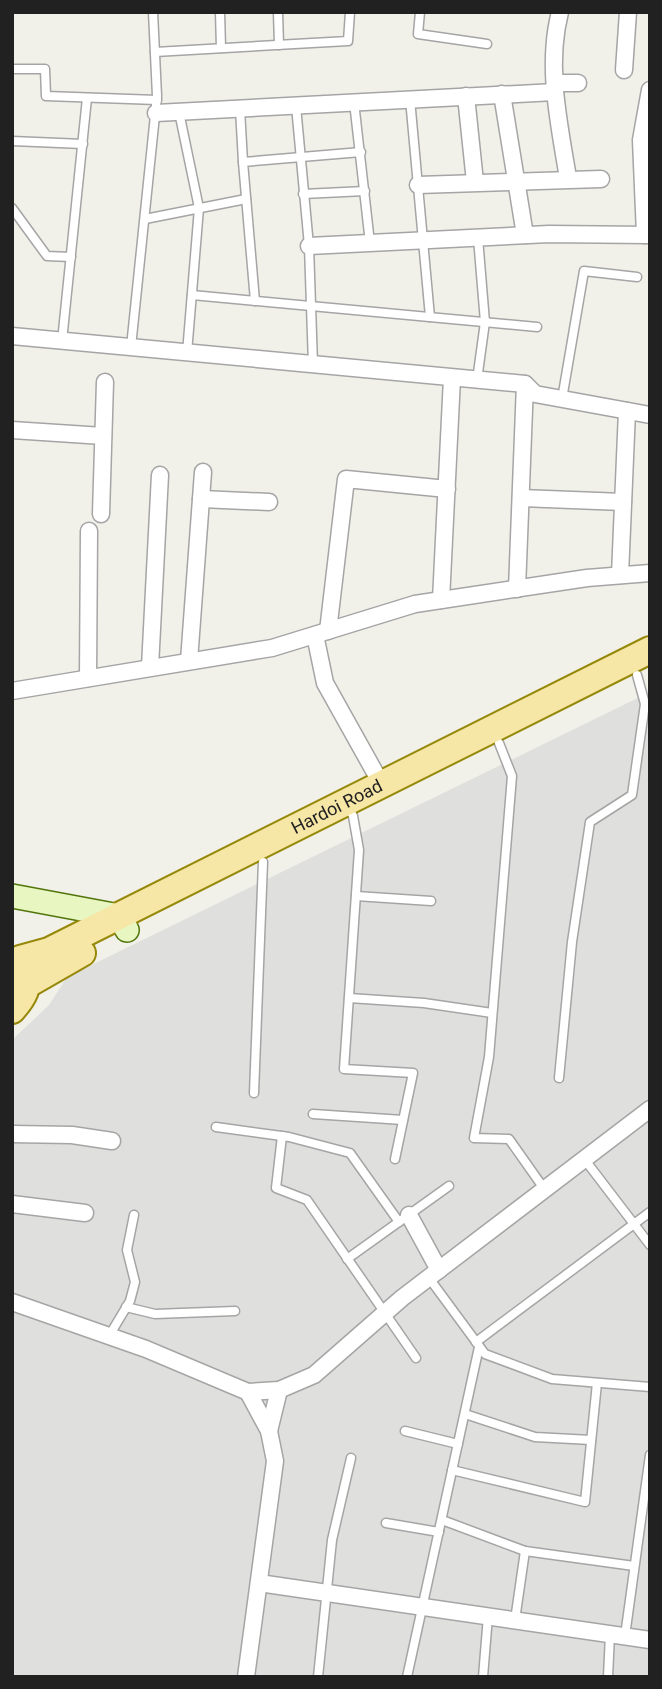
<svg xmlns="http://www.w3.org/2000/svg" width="662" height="1689" viewBox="0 0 662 1689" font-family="Roboto,sans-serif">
  <rect width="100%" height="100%" fill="#f1f0e9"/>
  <path fill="#dfdfde" d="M650,692V1677H12V1040L49,1005L67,977Z"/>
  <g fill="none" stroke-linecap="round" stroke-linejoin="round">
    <g stroke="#a5a5a5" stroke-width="11">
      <g id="lane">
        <path d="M220,12L221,48"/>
        <path d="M278,12L279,45"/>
        <path d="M420,12L418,34L487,44"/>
        <path d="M155,52L348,41L350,12"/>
        <path d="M12,69H45L46,96L157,100"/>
        <path d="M410,99L430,317"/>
        <path d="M354,102L370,243"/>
        <path d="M296,106L309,246L313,365"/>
        <path d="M240,109L243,162"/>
        <path d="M179,112L199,208L187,353"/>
        <path d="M12,141L83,144"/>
        <path d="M303,194L365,191"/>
        <path d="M12,208L47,256L71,257"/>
        <path d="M145,219L246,199"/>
        <path d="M192,295L537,327"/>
        <path d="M255,301L243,162L361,152"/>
        <path d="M62,341L87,98"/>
        <path d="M131,347L157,96L153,12"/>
        <path d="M477,380L485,322L478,238"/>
        <path d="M562,399L584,271L637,277"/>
        <path d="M499,743L512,776L489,1057L474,1138L509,1139L545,1190"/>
        <path d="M347,804L353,816L359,850L344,1069L413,1073L395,1159"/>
        <path d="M356,896L431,901"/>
        <path d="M349,998L424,1003L492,1013"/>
        <path d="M559,1078L572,942L590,822L632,795L645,704L637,675"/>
        <path d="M254,1093L263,862"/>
        <path d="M313,1114L403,1120"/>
        <path d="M216,1127L289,1137L350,1153L399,1222"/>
        <path d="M282,1136L276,1188L307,1200L416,1358"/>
        <path d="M585,1160L650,1245"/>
        <path d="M347,1259L449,1186"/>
        <path d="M429,1278L485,1354L552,1379L650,1387"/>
        <path d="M126,1307L155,1314L235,1311"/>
        <path d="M109,1336L130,1301L135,1282L127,1250L134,1215"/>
        <path d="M476,1342L650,1212"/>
        <path d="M465,1414L535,1437L591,1440"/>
        <path d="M405,1431L458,1444"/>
        <path d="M452,1470L585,1502L597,1383"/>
        <path d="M442,1520L525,1551L634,1566"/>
        <path d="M386,1523L439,1532"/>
        <path d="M515,1620L525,1551"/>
        <path d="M625,1636L650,1455"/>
        <path d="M318,1677L332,1540L351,1458"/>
        <path d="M407,1677L479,1347"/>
        <path d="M483,1677L488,1616"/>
        <path d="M608,1677L610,1634"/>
      </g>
    </g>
    <g stroke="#a5a5a5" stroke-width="19">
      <g id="street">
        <path d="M560,12C546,66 559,123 568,178"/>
        <path d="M624,70L628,12"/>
        <path d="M555,83H578"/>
        <path d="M502,94L525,235"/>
        <path d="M466,96L475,182"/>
        <path d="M156,113L555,92"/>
        <path d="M418,185L601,179"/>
        <path d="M645,235L641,140L650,90"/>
        <path d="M309,246L549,234L650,235"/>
        <path d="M12,336L525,384L535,394L650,415"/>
        <path d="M12,430L103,436"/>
        <path d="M521,498L623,502"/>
        <path d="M201,499L269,502"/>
        <path d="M101,514L105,382"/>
        <path d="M620,575L627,411"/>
        <path d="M517,589L525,384"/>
        <path d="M441,600L452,378"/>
        <path d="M328,631L346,479L447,489"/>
        <path d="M315,635L325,683L382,785"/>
        <path d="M189,661L203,472"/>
        <path d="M150,667L160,475"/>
        <path d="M88,678L89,531"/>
        <path d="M12,691L272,648L415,604L587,578L650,573"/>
        <path d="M12,1134L72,1135L112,1141"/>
        <path d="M12,1204L85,1213"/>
        <path d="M409,1215L439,1270"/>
        <path d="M12,1302L146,1349L248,1392L279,1390L314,1375L402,1298L650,1109"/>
        <path d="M269,1431L279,1390"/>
        <path d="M259,1583L650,1640"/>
        <path d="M246,1677L275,1461L269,1431L248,1392"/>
      </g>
    </g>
    <g stroke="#52750b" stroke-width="26">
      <path id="secondary" d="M12,896L119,916L127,930"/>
    </g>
    <g stroke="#968808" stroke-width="30">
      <g id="primary">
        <path id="s1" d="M20,959L49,951L650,650"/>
        <path d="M28,984L82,953"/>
        <path d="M12,1010C24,997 29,987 26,970"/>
      </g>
    </g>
    <use href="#lane" stroke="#fff" stroke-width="8"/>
    <use href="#street" stroke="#fff" stroke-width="16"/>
    <use href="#secondary" stroke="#e8f7c1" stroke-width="23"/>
    <use href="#primary" stroke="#f7e7a7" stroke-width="26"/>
  </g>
  <g text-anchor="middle" stroke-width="7" stroke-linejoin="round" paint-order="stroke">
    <g font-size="18" fill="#212121" stroke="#fff">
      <text dy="6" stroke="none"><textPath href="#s1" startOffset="352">Hardoi Road</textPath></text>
    </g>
  </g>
  <rect width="662" height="1689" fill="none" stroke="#212121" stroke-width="28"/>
</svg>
